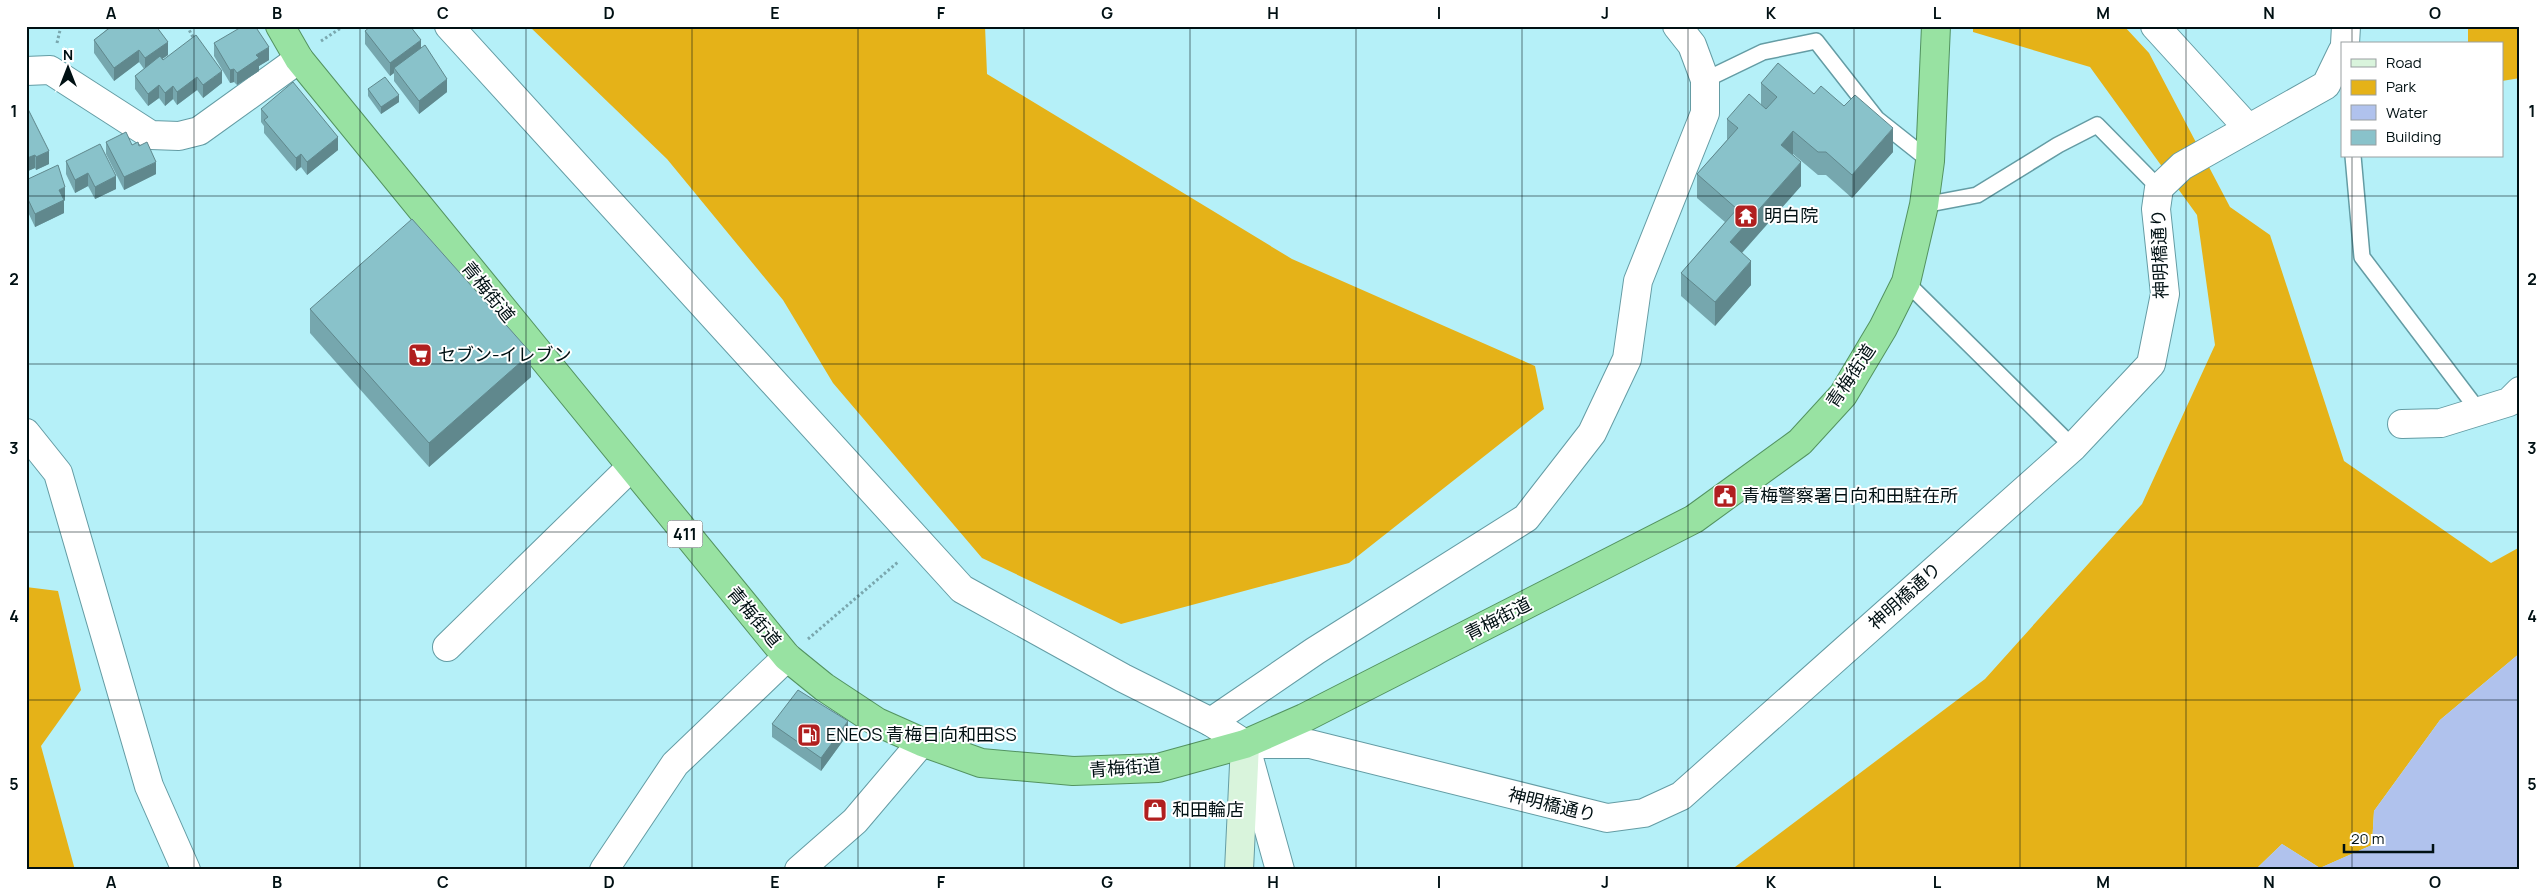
<svg xmlns="http://www.w3.org/2000/svg" width="2546" height="896" viewBox="0 0 2546 896" font-family="Manrope,'Noto Sans JP',sans-serif">
  <rect width="100%" height="100%" fill="#b5f0f8"/>
  <g fill="#e5b218">
    <path d="M529,26H985L987,74L1292,259L1535,366L1544,409L1349,563L1121,624L982,558L833,383L783,300L667,159Z"/>
    <path d="M1973,26H2124L2149,53L2230,207L2270,235L2344,461L2491,563L2520,547V653L2440,720L2374,811L2372,845L2320,868L2282,844L2255,870H1731L1985,679L2142,504L2215,345L2197,215L2090,67L1973,32Z"/>
    <path d="M2468,26H2520V78L2502,81V44H2468Z"/>
    <path d="M26,587L58,591L81,690L41,746L75,870H26Z"/>
  </g>
  <path fill="#b0c2ed" d="M2520,653V870H2255L2282,844L2320,868L2372,845L2374,811L2440,720Z"/>
  <g fill="none" stroke-linecap="round" stroke-linejoin="round">
    <g stroke="#649ca4" stroke-width="18">
      <g id="service">
        <path d="M1705,80L1763,52L1816,41L1877,119L1930,161"/>
        <path d="M2353,156L2362,257L2478,410"/>
        <path d="M1924,205L1977,195L2058,145L2097,125L2159,188"/>
        <path d="M1906,282L2073,447"/>
      </g>
    </g>
    <g stroke="#649ca4" stroke-width="30">
      <g id="minor">
        <path d="M449,26L962,589L1123,678L1211,722L1245,744L1280,870"/>
        <path d="M2155,26L2248,128"/>
        <path d="M2345,44L2346,26"/>
        <path d="M26,71L50,70L151,135L179,136L199,131L299,59"/>
        <path d="M2402,424L2441,423L2509,402L2520,391"/>
        <path d="M26,433L58,473L149,786L186,870"/>
        <path d="M447,647L630,468"/>
        <path d="M1211,722L1315,651L1526,518L1592,433L1627,359L1638,281L1705,113V80L1692,45L1677,26"/>
        <path d="M1245,744H1310L1607,818L1644,813L1681,796L2073,447L2151,364L2165,294L2156,209L2159,188L2182,166L2326,85L2342,52"/>
        <path d="M604,870L675,764L787,657"/>
        <path d="M799,870L855,821L922,742"/>
      </g>
    </g>
    <g stroke="#649ca4" stroke-width="30">
      <path id="secondary" d="M1239,870L1245,744"/>
    </g>
    <g stroke="#539360" stroke-width="30">
      <path id="trunk" d="M280,26L299,59L787,657L824,687L877,722L922,742L981,763L1073,771L1158,768L1245,744L1304,718L1694,519L1800,442L1843,395L1883,328L1906,282L1924,205L1930,161L1936,26"/>
    </g>
    <g stroke="#7aa7ae" stroke-width="3" stroke-dasharray="2.5 2.5" stroke-linecap="butt">
      <path d="M187,26L195,41"/>
      <path d="M321,41L344,26"/>
      <path d="M57,43L61,26"/>
      <path d="M808,639L898,562"/>
    </g>
    <use href="#service" stroke="#fff" stroke-width="15"/>
    <use href="#minor" stroke="#fff" stroke-width="28"/>
    <use href="#secondary" stroke="#d9f4dc" stroke-width="28"/>
    <use href="#trunk" stroke="#98e2a2" stroke-width="28"/>
  </g>
  <g fill="#76a7ae">
    <path d="M111,26H156L168,55L162,59L222,83L203,98L197,90L177,105L173,99L165,106L159,98L148,106L135,89V76L144,69L139,62L114,81L94,53V40Z"/>
    <path d="M365,31L421,48L447,92L419,114L394,81V73L390,76L365,44Z"/>
    <path d="M214,43L269,60L259,66V71L237,85L234,82L230,83L214,56Z"/>
    <path d="M1761,83L1814,94L1893,152L1852,198L1826,175H1818L1793,154V155L1801,186L1742,253L1751,285L1715,326L1681,296V273L1725,222L1697,198V174L1727,140V119L1761,105Z"/>
    <path d="M368,89L399,102L381,114L368,96Z"/>
    <path d="M26,105L49,164L36,170L35,168L28,171V173L26,174Z"/>
    <path d="M261,109L338,150L307,175L301,167L296,171L264,133V126L261,122Z"/>
    <path d="M106,142L132,145L156,174L124,190L106,154Z"/>
    <path d="M66,161L116,189L95,199L88,186L75,193L66,174Z"/>
    <path d="M26,180L65,200L64,201V213L35,227L26,208Z"/>
    <path d="M310,309L531,377L429,467L310,333Z"/>
    <path d="M772,724L848,734L821,771L772,737Z"/>
  </g>
  <g fill="#60888d">
    <path d="M421,40V53L394,68V73L390,76V63Z"/>
    <path d="M168,42V55L145,71V58Z"/>
    <path d="M269,47V60L259,66V71L237,85V73L256,55Z"/>
    <path d="M139,50V62L114,81V68Z"/>
    <path d="M234,69V82L230,83V70Z"/>
    <path d="M222,71V83L203,98V85Z"/>
    <path d="M197,77V90L177,105V92Z"/>
    <path d="M447,79V92L419,114V101Z"/>
    <path d="M159,85V98L148,106V94Z"/>
    <path d="M173,86V99L165,106V93Z"/>
    <path d="M399,95V102L381,114V107Z"/>
    <path d="M1893,128V152L1852,198V175Z"/>
    <path d="M1793,131V154L1781,169V145Z"/>
    <path d="M338,137V150L307,175V162Z"/>
    <path d="M49,151V164L36,170V157Z"/>
    <path d="M301,154V167L296,171V158Z"/>
    <path d="M35,155V168L28,171V173L26,174V161L27,158Z"/>
    <path d="M156,162V174L124,190V177Z"/>
    <path d="M1801,162V186L1730,266V242Z"/>
    <path d="M88,173V186L75,193V180Z"/>
    <path d="M116,176V189L95,199V187Z"/>
    <path d="M65,187V200L64,201V213L35,227V214L59,190Z"/>
    <path d="M1751,261V285L1715,326V302Z"/>
    <path d="M531,353V377L429,467V443Z"/>
    <path d="M848,721V734L821,771V758Z"/>
  </g>
  <g fill="#89c2ca" stroke="#60888d">
    <path d="M112,26H156L168,42L145,58L139,50L114,68L94,40Z"/>
    <path d="M243,26H255L269,47L256,55L259,58L237,73L234,69L230,70L214,43Z"/>
    <path d="M371,26H410L421,40L390,63L365,31Z"/>
    <path d="M196,35L222,71L203,85L197,77L177,92L173,86L165,93L159,85L148,94L135,76L160,56L163,60Z"/>
    <path d="M425,45L447,79L419,101L394,68Z"/>
    <path d="M1778,63L1814,94L1821,86L1844,106L1855,95L1893,128L1852,175L1826,152H1818L1793,131L1781,145L1801,162L1730,242L1751,261L1715,302L1681,273L1737,209L1697,174L1738,128L1727,119L1749,94L1766,109L1777,97L1761,83Z"/>
    <path d="M385,77L399,95L381,107L368,89Z"/>
    <path d="M293,82L338,137L307,162L301,154L296,158L264,120L268,117L261,109Z"/>
    <path d="M26,105L49,151L36,157L35,155L27,158L28,160L26,161Z"/>
    <path d="M126,132L132,145L138,142L139,146L147,142L156,162L124,177L106,142Z"/>
    <path d="M100,144L116,176L95,187L88,173L75,180L66,161Z"/>
    <path d="M58,165L65,187L59,190L64,200L35,214L26,195V180Z"/>
    <path d="M412,219L531,353L429,443L310,309Z"/>
    <path d="M798,690L848,721L821,758L772,724Z"/>
  </g>
  <path fill="none" stroke="#001013" stroke-width="1" stroke-opacity="0.55" d="M194,26V870M360,26V870M526,26V870M692,26V870M858,26V870M1024,26V870M1190,26V870M1356,26V870M1522,26V870M1688,26V870M1854,26V870M2020,26V870M2186,26V870M2352,26V44M2352,156V870M26,196H2520M26,364H2520M26,532H2520M26,700H2520"/>
  <defs>
    <g id="temple-square" transform="scale(1.25)"><rect x="-9" y="-9" width="18" height="18" rx="4" fill="#b01f1f" stroke="#fff"/><path d="M0-6L5-2H3V0L6.5 2.5H4V6H1.5V3h-3V6H-4V2.5H-6.5L-3 0V-2H-5Z" fill="#fff"/></g>
    <g id="supermarket-square" transform="scale(1.25)"><rect x="-9" y="-9" width="18" height="18" rx="4" fill="#b01f1f" stroke="#fff"/><path d="M-6-5.5h2.5l.6 2H6L4.5 2H-2.5L-4.4-4H-6ZM-1.5 3.2a1.3 1.3 0 1 0 .1 0ZM3 3.2a1.3 1.3 0 1 0 .1 0Z" fill="#fff"/></g>
    <g id="civic-square" transform="scale(1.25)"><rect x="-9" y="-9" width="18" height="18" rx="4" fill="#b01f1f" stroke="#fff"/><path d="M-.6-6.5H3V-4.5H.6V-3L4-1V1h2V6H-6V1h2V-1L-.6-3ZM-1.2 2.5V6h2.4V2.5Z" fill="#fff"/></g>
    <g id="fuel-square" transform="scale(1.25)"><rect x="-9" y="-9" width="18" height="18" rx="4" fill="#b01f1f" stroke="#fff"/><path d="M-5.5-6h7V0h2V4h1.3V-2.5L3-4.5l.8-.8L6-3V5H2.5V1h-1V6h-7ZM-4.2-4.7v3.2H.2V-4.7Z" fill="#fff"/></g>
    <g id="shop-square" transform="scale(1.25)"><rect x="-9" y="-9" width="18" height="18" rx="4" fill="#b01f1f" stroke="#fff"/><path d="M-5-2.5h2.3a2.7 3.5 0 0 1 5.4 0H5L5.5 6h-11ZM-1.5-2.5h3a1.5 2.3 0 0 0-3 0Z" fill="#fff"/></g>
  </defs>
  <g fill-rule="evenodd">
    <use href="#temple-square" x="1746" y="216"/>
    <use href="#supermarket-square" x="420" y="355"/>
    <use href="#civic-square" x="1725" y="496"/>
    <use href="#fuel-square" x="809" y="735"/>
    <use href="#shop-square" x="1155" y="810"/>
  </g>
  <g text-anchor="middle" stroke-width="4" stroke-linejoin="round" paint-order="stroke">
    <rect fill="#fff" stroke="#4c585a" stroke-width="1" x="667.5" y="520.5" width="35" height="27" rx="4"/>
    <g font-size="16" font-weight="bold" fill="#001013">
      <text x="685" y="540">411</text>
    </g>
    <g font-size="18" fill="#001013" stroke="#fff" text-anchor="start">
      <text x="1764" y="222">明白院</text>
      <text x="438" y="361">セブン-イレブン</text>
      <text x="1742" y="502">青梅警察署日向和田駐在所</text>
      <text x="826" y="741">ENEOS 青梅日向和田SS</text>
      <text x="1172" y="816">和田輪店</text>
    </g>
    <g font-size="18" fill="#001013" stroke="#fff">
      <text transform="translate(2160 254) rotate(-92)" y="6">神明橋通り</text>
      <text transform="translate(488 292) rotate(51)" y="6">青梅街道</text>
      <text transform="translate(1851 376) rotate(-56)" y="6">青梅街道</text>
      <text transform="translate(1905 596) rotate(-42)" y="6">神明橋通り</text>
      <text transform="translate(754 617) rotate(50)" y="6">青梅街道</text>
      <text transform="translate(1498 619) rotate(-27)" y="6">青梅街道</text>
      <text transform="translate(1125 768) rotate(-4)" y="6">青梅街道</text>
      <text transform="translate(1552 805) rotate(14)" y="6">神明橋通り</text>
    </g>
  </g>
  <rect width="2546" height="896" fill="none" stroke="#ffffff" stroke-width="55"/>
  <rect x="2341" y="42" width="162" height="115" fill="#ffffff" stroke="#999fa1"/>
  <rect x="2351" y="59" width="25" height="8" fill="#d9f4dc" stroke="#999fa1"/>
  <text x="2386" y="68" font-size="15" fill="#001013">Road</text>
  <rect x="2351" y="80" width="25" height="15" fill="#e5b218" stroke="#999fa1"/>
  <text x="2386" y="92" font-size="15" fill="#001013">Park</text>
  <rect x="2351" y="105" width="25" height="15" fill="#b0c2ed" stroke="#999fa1"/>
  <text x="2386" y="118" font-size="15" fill="#001013">Water</text>
  <rect x="2351" y="130" width="25" height="15" fill="#89c2ca" stroke="#999fa1"/>
  <text x="2386" y="142" font-size="15" fill="#001013">Building</text>
  <g transform="translate(68 68)" stroke="#ffffff" stroke-width="4" paint-order="stroke">
  <path d="M0-4L9 19L0 12L-9 19Z" fill="#001013"/>
  <text y="-8" font-size="14" font-weight="bold" text-anchor="middle" fill="#001013">N</text>
  </g>
  <path d="M2344 844v8h89v-8" fill="none" stroke="#001013" stroke-width="2.5"/>
  <text x="2351" y="844" font-size="15" fill="#001013" stroke="#ffffff" stroke-width="4" paint-order="stroke">20 m</text>
  <rect x="28" y="28" width="2490" height="840" fill="none" stroke="#001013" stroke-width="2"/>
  <g font-size="16" text-anchor="middle" font-weight="bold" fill="#001013">
    <text x="111" y="19">A</text>
    <text x="277" y="19">B</text>
    <text x="443" y="19">C</text>
    <text x="609" y="19">D</text>
    <text x="775" y="19">E</text>
    <text x="941" y="19">F</text>
    <text x="1107" y="19">G</text>
    <text x="1273" y="19">H</text>
    <text x="1439" y="19">I</text>
    <text x="1605" y="19">J</text>
    <text x="1771" y="19">K</text>
    <text x="1937" y="19">L</text>
    <text x="2103" y="19">M</text>
    <text x="2269" y="19">N</text>
    <text x="2435" y="19">O</text>
    <text x="14" y="117">1</text>
    <text x="2532" y="117">1</text>
    <text x="14" y="285">2</text>
    <text x="2532" y="285">2</text>
    <text x="14" y="454">3</text>
    <text x="2532" y="454">3</text>
    <text x="14" y="622">4</text>
    <text x="2532" y="622">4</text>
    <text x="14" y="790">5</text>
    <text x="2532" y="790">5</text>
    <text x="111" y="888">A</text>
    <text x="277" y="888">B</text>
    <text x="443" y="888">C</text>
    <text x="609" y="888">D</text>
    <text x="775" y="888">E</text>
    <text x="941" y="888">F</text>
    <text x="1107" y="888">G</text>
    <text x="1273" y="888">H</text>
    <text x="1439" y="888">I</text>
    <text x="1605" y="888">J</text>
    <text x="1771" y="888">K</text>
    <text x="1937" y="888">L</text>
    <text x="2103" y="888">M</text>
    <text x="2269" y="888">N</text>
    <text x="2435" y="888">O</text>
  </g>
</svg>
